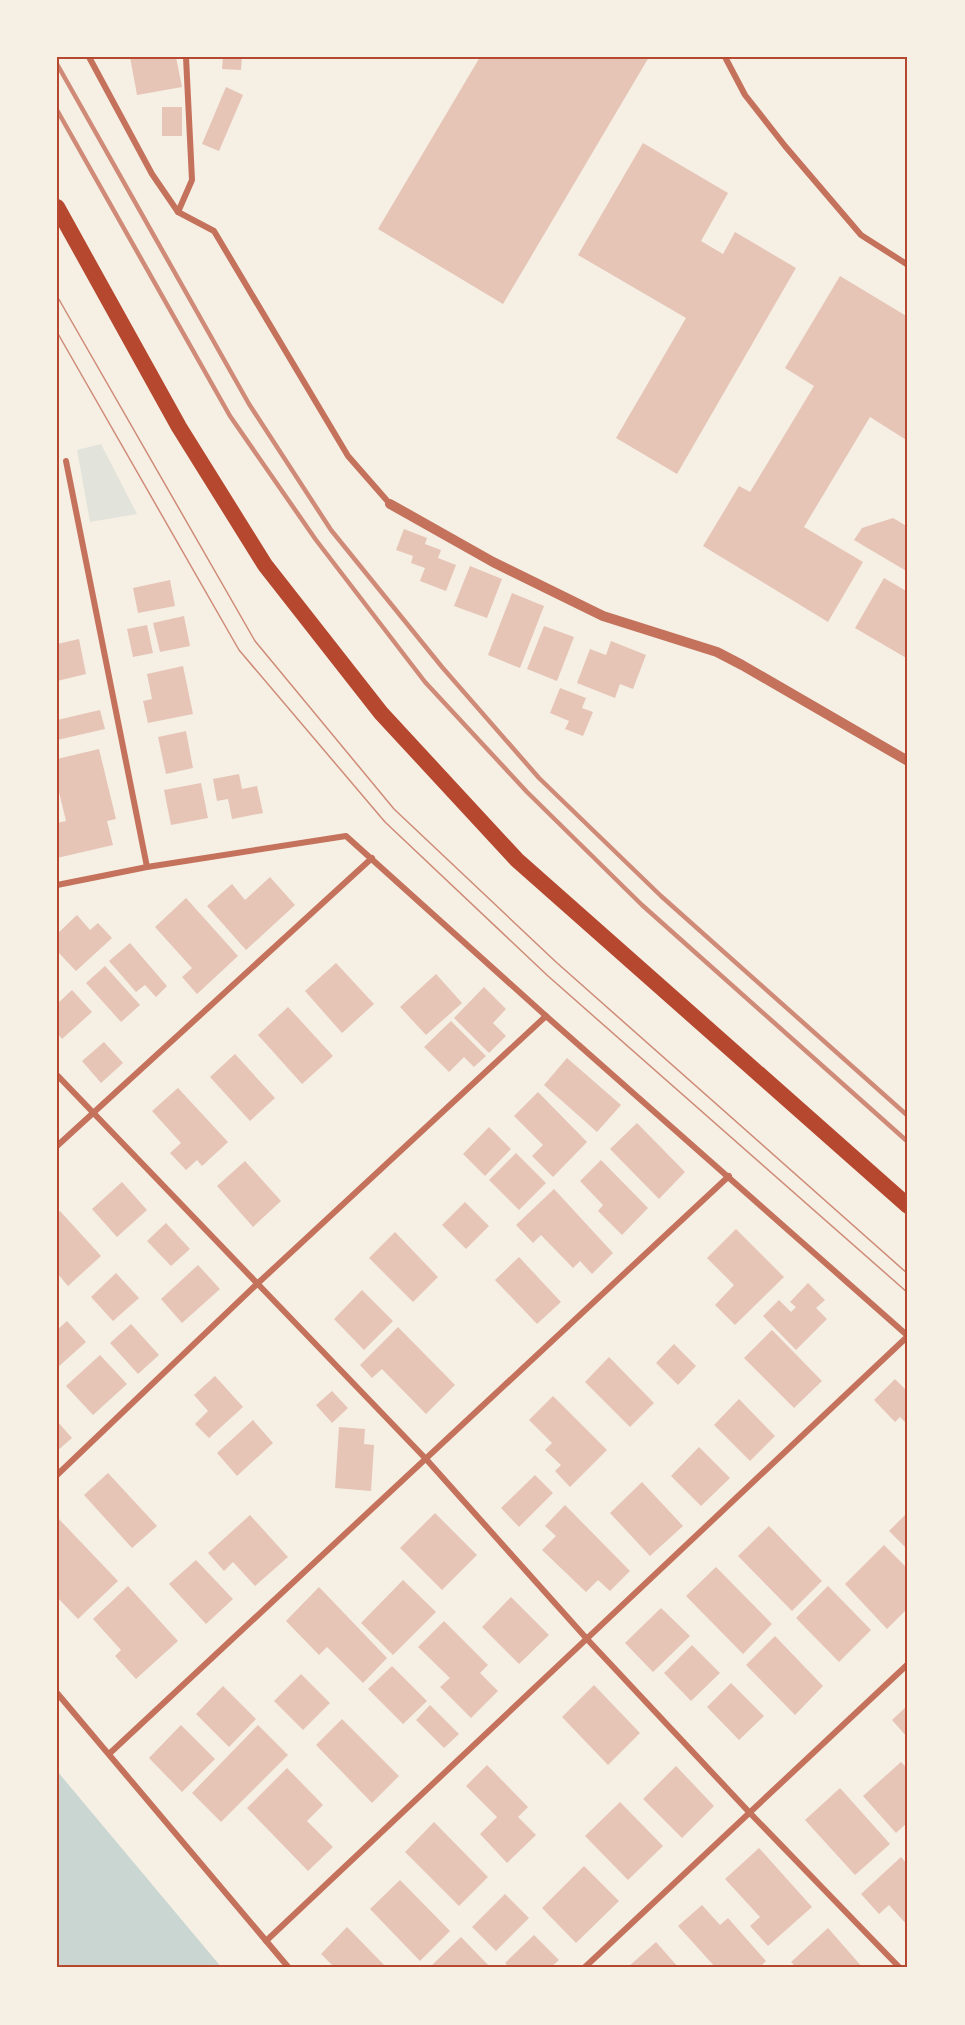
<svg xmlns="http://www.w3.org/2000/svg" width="965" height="2025" viewBox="0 0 965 2025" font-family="Georgia,serif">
  <rect width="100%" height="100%" fill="#f6efe4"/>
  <path fill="#e2e4dc" d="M101,444L137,514L90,522L77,450Z"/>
  <path fill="#c9d6d2" d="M57,1771L222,1968H57Z"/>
  <g fill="#e6c5b7">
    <path d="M130,57H176L182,87L137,95Z"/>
    <path d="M223,57H242L241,70L222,69Z"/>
    <path d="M480,57H649L503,304L378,229Z"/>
    <path d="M226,87L243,95L219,151L202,144Z"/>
    <rect x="162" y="107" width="20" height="29"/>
    <path d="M643,143L728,193L701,241L723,254L735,232L796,268L677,474L616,438L686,318L578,255Z"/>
    <path d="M840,276L908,317V441L870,417L804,527L863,562L828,622L703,546L739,486L750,492L814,386L785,368Z"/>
    <path d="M893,518L908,527V572L854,540L862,528Z"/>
    <path d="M404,529L427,538L425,544L441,550L438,558L456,565L446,591L420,581L425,568L411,563L413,556L396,550Z"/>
    <path d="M470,566L502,579L487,618L454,606Z"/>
    <path d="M884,578L908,592V659L855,628Z"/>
    <path d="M170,580L175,606L138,613L133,588Z"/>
    <path d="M512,593L544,606L520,668L488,655Z"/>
    <path d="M184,616L190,646L160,652L153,623Z"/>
    <path d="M147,625L153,653L133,657L127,629Z"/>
    <path d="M544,626L574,637L557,681L527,669Z"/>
    <path d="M79,639L86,674L57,681V644Z"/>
    <path d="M611,641L646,655L633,689L620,684L615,698L577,683L590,649L606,655Z"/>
    <path d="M183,666L193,714L148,723L143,701L152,699L147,674Z"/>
    <path d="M560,688L586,698L582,708L593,712L583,736L565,729L569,721L550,713Z"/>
    <path d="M100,710L105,729L57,740V720Z"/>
    <path d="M186,731L193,768L166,774L158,737Z"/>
    <path d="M99,749L116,819L107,821L113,845L57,858V823L66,821L57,784V759Z"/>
    <path d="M239,774L242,789L257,786L263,813L232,819L228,799L217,801L213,779Z"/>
    <path d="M201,783L208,818L171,825L164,790Z"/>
    <path d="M270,877L295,905L246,950L207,906L232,884L245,900Z"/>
    <path d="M186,898L238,956L197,994L182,977L192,968L155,927Z"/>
    <path d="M77,915L90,930L98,923L112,938L76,971L57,951V934Z"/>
    <path d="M130,943L167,986L156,997L145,985L136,992L109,961Z"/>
    <path d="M336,963L374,1004L342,1033L305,991Z"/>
    <path d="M105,966L140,1005L121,1022L86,983Z"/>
    <path d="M436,974L462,1003L426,1035L400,1007Z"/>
    <path d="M484,987L506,1009L493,1023L506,1036L489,1053L454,1018Z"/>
    <path d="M72,990L92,1012L62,1039L57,1033V1004Z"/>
    <path d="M288,1007L333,1056L302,1084L258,1035Z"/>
    <path d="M451,1021L486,1056L474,1067L464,1057L449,1072L424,1047Z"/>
    <path d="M104,1042L123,1063L101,1083L82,1061Z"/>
    <path d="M235,1054L275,1098L250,1121L210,1077Z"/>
    <path d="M567,1058L621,1105L597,1132L544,1085Z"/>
    <path d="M178,1088L228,1142L202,1166L197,1160L186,1170L170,1153L181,1143L152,1111Z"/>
    <path d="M538,1092L587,1142L553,1177L532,1156L543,1145L514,1116Z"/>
    <path d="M637,1123L685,1172L659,1199L610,1149Z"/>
    <path d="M489,1127L511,1149L485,1176L463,1154Z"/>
    <path d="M516,1153L546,1183L519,1210L489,1180Z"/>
    <path d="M601,1160L648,1208L622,1235L598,1211L603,1205L580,1181Z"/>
    <path d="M245,1161L281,1201L253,1227L217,1186Z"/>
    <path d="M122,1182L147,1210L117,1237L92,1209Z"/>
    <path d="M554,1189L613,1253L592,1274L580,1261L573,1268L541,1235L533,1243L516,1225Z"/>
    <path d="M465,1202L489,1226L466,1249L442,1225Z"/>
    <path d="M60,1211L101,1256L68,1286L57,1273V1214Z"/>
    <path d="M166,1223L190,1249L171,1266L147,1241Z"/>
    <path d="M736,1229L784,1277L735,1325L715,1305L734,1285L707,1258Z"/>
    <path d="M395,1232L438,1277L413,1302L369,1258Z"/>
    <path d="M519,1257L561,1302L537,1324L495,1280Z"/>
    <path d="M198,1265L220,1289L182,1323L161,1299Z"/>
    <path d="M116,1273L139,1298L113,1321L91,1297Z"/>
    <path d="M808,1283L825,1300L816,1308L827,1319L796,1350L763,1316L779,1300L791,1312L796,1307L790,1302Z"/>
    <path d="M362,1290L393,1321L364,1350L334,1319Z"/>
    <path d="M67,1321L86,1342L57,1368V1330Z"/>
    <path d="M131,1324L159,1355L138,1374L110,1343Z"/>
    <path d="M398,1327L455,1385L426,1414L382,1369L372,1378L360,1365Z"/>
    <path d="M772,1330L822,1381L794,1408L744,1358Z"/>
    <path d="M674,1344L696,1366L678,1385L656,1363Z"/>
    <path d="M100,1355L127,1384L93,1415L66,1386Z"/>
    <path d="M609,1357L654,1403L630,1427L585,1382Z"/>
    <path d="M215,1376L243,1407L209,1438L195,1424L208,1411L194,1395Z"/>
    <path d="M895,1379L908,1392V1425L900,1417L895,1422L874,1400Z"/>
    <path d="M332,1391L348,1408L332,1423L316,1405Z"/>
    <path d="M553,1396L607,1450L570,1487L555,1471L561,1465L545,1450L552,1443L529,1420Z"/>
    <path d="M739,1399L775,1436L750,1461L714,1425Z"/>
    <path d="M253,1420L273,1443L237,1476L217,1453Z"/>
    <path d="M57,1421L72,1438L57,1451Z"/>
    <path d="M339,1427L365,1429L364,1444L374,1445L371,1491L335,1488Z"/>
    <path d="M699,1447L730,1478L701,1506L671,1476Z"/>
    <path d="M108,1473L157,1526L132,1548L84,1495Z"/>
    <path d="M535,1475L553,1493L519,1527L501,1508Z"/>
    <path d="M642,1482L683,1526L650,1556L610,1513Z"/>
    <path d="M565,1505L630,1571L610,1591L598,1580L586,1592L542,1550L556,1536L545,1526Z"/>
    <path d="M908,1512V1550L889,1531Z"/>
    <path d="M435,1513L477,1555L442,1590L400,1548Z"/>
    <path d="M250,1515L288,1557L255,1586L233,1562L224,1571L208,1553Z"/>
    <path d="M57,1517L118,1581L78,1619L57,1597Z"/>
    <path d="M769,1526L822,1581L792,1611L738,1556Z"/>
    <path d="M884,1545L908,1569V1608L887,1629L845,1584Z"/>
    <path d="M196,1560L233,1599L206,1624L169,1584Z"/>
    <path d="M716,1567L772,1624L743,1654L686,1596Z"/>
    <path d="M403,1580L436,1612L393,1655L361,1623Z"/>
    <path d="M128,1586L178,1641L136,1679L115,1656L121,1650L93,1619Z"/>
    <path d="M828,1586L871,1630L839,1662L796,1618Z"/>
    <path d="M319,1587L387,1658L363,1683L327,1647L319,1655L286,1621Z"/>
    <path d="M511,1597L549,1635L519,1664L482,1627Z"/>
    <path d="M661,1608L690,1636L653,1672L625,1643Z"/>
    <path d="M444,1621L488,1665L480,1673L498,1691L471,1718L440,1687L450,1678L418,1647Z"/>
    <path d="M775,1636L823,1686L795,1715L746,1665Z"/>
    <path d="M692,1645L720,1673L691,1701L664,1673Z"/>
    <path d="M392,1666L427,1701L403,1724L368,1689Z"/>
    <path d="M301,1674L330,1703L303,1730L274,1701Z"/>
    <path d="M731,1683L764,1716L739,1740L707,1707Z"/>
    <path d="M594,1685L640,1733L608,1765L562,1717Z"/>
    <path d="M223,1686L256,1719L229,1747L196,1714Z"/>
    <path d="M430,1705L459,1734L444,1748L416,1720Z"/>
    <path d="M908,1705V1738L892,1720Z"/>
    <path d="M342,1719L399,1776L372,1803L316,1745Z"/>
    <path d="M181,1725L215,1759L182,1792L149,1758Z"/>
    <path d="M258,1725L288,1755L221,1822L192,1793Z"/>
    <path d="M901,1762L908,1769V1822L896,1833L863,1796Z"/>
    <path d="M487,1765L528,1807L518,1817L536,1835L507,1863L480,1834L497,1817L466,1786Z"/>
    <path d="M676,1766L714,1806L682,1838L643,1799Z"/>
    <path d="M287,1768L323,1805L307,1821L333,1847L308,1871L247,1808Z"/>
    <path d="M840,1788L890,1844L855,1875L805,1820Z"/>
    <path d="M620,1802L663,1846L628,1880L585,1836Z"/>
    <path d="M434,1822L488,1877L459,1906L405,1852Z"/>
    <path d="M759,1848L812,1907L768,1946L750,1926L760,1917L725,1879Z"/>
    <path d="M901,1857L908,1865V1926L889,1905L879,1914L861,1894Z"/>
    <path d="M584,1866L619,1901L576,1943L542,1908Z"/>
    <path d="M400,1880L450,1931L420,1961L370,1909Z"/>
    <path d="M505,1894L529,1918L496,1951L472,1927Z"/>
    <path d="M702,1905L720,1925L728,1918L766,1961L759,1968H716L678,1926Z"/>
    <path d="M347,1927L387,1968H335L321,1954Z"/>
    <path d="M828,1928L863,1968H797L791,1962Z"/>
    <path d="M534,1935L559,1960L550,1968H510L505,1963Z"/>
    <path d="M461,1937L491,1968H429Z"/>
    <path d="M656,1942L679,1968H627Z"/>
  </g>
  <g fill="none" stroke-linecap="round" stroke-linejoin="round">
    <g stroke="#c5725c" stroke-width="6">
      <path d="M89,57L152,174L178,212L214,231L348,456L390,504"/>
      <path d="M725,57L745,95L785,146L861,235L908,265"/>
      <path d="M178,212L192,180L186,57"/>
      <path d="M66,461L147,867"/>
      <path d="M57,885L147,867L346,836L546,1016L908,1336L266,1941"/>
      <path d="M57,1075L426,1459L587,1639L749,1812L900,1968"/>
      <path d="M57,1146L372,858"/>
      <path d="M57,1475L257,1284L546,1016"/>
      <path d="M57,1693L289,1968"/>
      <path d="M109,1754L729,1176"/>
      <path d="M584,1968L908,1664"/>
    </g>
    <path stroke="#c5725c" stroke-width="10" d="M390,504L493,562L603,616L717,652L742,665L908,761"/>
    <path stroke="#b5482f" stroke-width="16" d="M57,207L179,427L265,565L381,713L517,860L908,1206"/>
    <g stroke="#cf8b77" stroke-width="1.5">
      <path d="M57,296L255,641L394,809L556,962L908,1274"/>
      <path d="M57,332L239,650L385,822L548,976L908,1293"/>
    </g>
    <g stroke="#cf8b77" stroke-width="4.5">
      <path d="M57,64L249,404L331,530L442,667L539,778L661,896L908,1116"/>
      <path d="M57,110L230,416L316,540L425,682L527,792L642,905L908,1142"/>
    </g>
  </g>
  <rect width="965" height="2025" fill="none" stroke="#f6efe4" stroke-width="117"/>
  <rect x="58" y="58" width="848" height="1908" fill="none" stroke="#b5482f" stroke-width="2"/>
</svg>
